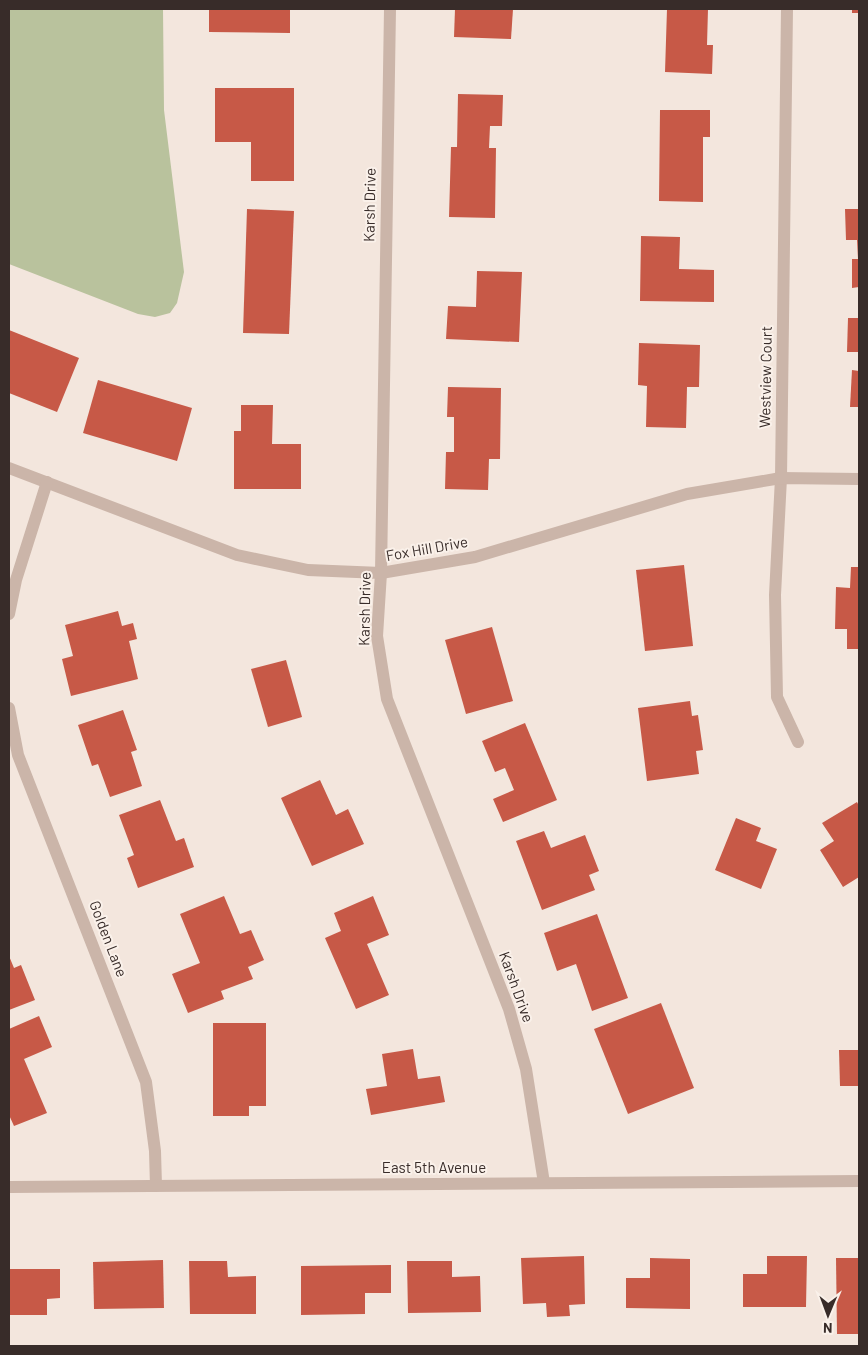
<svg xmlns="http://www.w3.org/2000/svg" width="868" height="1355" viewBox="0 0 868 1355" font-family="Barlow,sans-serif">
  <rect width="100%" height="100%" fill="#f3e6dd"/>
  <path fill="#b9c29d" d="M9,9H163L164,110L184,272L177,303L170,313L155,317L138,314L9,264Z"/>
  <g fill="#c75947">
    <path d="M209,9H290V33L209,32Z"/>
    <path d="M455,9H513L511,39L454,37Z"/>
    <path d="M667,9H708L707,45H713L712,74L665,72Z"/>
    <rect x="852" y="9" width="7" height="4"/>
    <path d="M215,88H294V181H251V142H215Z"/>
    <path d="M458,94L503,95L502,126H490L489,148H496L495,218L449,217L451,147H457Z"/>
    <path d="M660,110H710V137H703V202L659,201Z"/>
    <path d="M247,209L294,211L289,334L243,333Z"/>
    <path d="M845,209H859V287L852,288V259H858L857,240H846Z"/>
    <path d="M641,236L680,237L679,269L714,270V302L640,301Z"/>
    <path d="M477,271L522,272L519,342L446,339L448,306L476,307Z"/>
    <path d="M848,318H859V352H847Z"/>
    <path d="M9,330L79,358L57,412L9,393Z"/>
    <path d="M639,343L700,345L699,387H687L686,428L646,427L647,386L638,385Z"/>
    <path d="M852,370L859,371V407H850Z"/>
    <path d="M98,380L192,408L177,461L83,433Z"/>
    <path d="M448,387L501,388L500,459H489L488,490L445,489L446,452H454V417H447Z"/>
    <path d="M241,405H273L272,444H301V489H234V431H241Z"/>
    <path d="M684,565L693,646L645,651L636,570Z"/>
    <path d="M851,567H859V649H847V629H835L836,587L850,588Z"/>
    <path d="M118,611L122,626L133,623L137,639L129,641L138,679L71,696L62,659L73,656L65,625Z"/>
    <path d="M492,627L513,701L466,714L445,640Z"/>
    <path d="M286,660L302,717L268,727L251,669Z"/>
    <path d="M690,701L692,716L698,715L703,750L696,751L699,774L647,781L638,708Z"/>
    <path d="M123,710L137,750L131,752L142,786L110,797L98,764L92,766L78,725Z"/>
    <path d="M525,723L557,800L503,822L493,799L514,790L505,768L495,772L482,741Z"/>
    <path d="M320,780L336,815L348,809L364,844L312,866L281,798Z"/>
    <path d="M160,800L176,841L184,838L194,867L138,888L127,858L134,855L119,815Z"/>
    <path d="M857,802L859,806V877L843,887L820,850L834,841L822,823Z"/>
    <path d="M736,818L761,828L756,841L777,849L761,889L715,870Z"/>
    <path d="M544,831L551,848L585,835L599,871L589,875L595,890L542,910L516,841Z"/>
    <path d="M224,896L240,934L251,930L264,960L248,967L253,979L221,991L224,999L188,1013L172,974L200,963L180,914Z"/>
    <path d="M373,896L389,935L367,944L389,995L356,1009L325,938L341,931L334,913Z"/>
    <path d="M597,914L628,998L592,1011L576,964L557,971L544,933Z"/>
    <path d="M9,956L14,968L21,965L35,1000L9,1010Z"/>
    <path d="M661,1003L694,1088L628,1114L594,1029Z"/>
    <path d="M39,1016L52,1047L24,1059L47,1113L14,1126L9,1115V1029Z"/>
    <path d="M213,1023H266V1106H249V1116H213Z"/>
    <path d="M413,1049L418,1079L440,1076L445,1102L371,1115L366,1089L387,1086L382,1054Z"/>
    <path d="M839,1050H859V1086H840Z"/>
    <path d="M584,1256L585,1304L569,1305L570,1316L547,1317L546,1303L523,1304L521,1258Z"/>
    <path d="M767,1256H807L806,1307H743V1274H767Z"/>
    <path d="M650,1258L690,1259V1309L626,1308V1278H650Z"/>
    <path d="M836,1258H859V1334H837Z"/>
    <path d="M163,1260L164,1308L94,1309L93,1262Z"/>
    <path d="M189,1261H227L228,1277L256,1276V1314H190Z"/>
    <path d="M407,1261H452V1277L480,1276L481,1312L408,1313Z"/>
    <path d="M391,1265V1293H365V1314L301,1315V1266Z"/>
    <path d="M9,1269H60V1298L47,1299V1315H9Z"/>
  </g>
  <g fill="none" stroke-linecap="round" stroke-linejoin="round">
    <g stroke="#cbb5a9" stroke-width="12">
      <path d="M390,9L381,573L377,636L387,699L509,1009L526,1069L544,1183"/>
      <path d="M787,9L781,478L775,595L777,697L798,742"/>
      <path d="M9,468L237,555L308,570L381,573L475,557L687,494L781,478L859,479"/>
      <path d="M9,614L16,580L47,482"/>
      <path d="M9,708L18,755L146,1082L155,1151L156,1186"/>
      <path d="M9,1187L859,1181"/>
    </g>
  </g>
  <g text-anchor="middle" stroke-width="4" stroke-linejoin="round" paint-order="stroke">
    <g font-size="15" fill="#382c29" stroke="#faf1ea">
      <text transform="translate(370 205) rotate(-89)" y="5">Karsh Drive</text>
      <text transform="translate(766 377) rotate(-89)" y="5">Westview Court</text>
      <text transform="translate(427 549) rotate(-10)" y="5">Fox Hill Drive</text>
      <text transform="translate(365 609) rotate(-89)" y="5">Karsh Drive</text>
      <text transform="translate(108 939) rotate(69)" y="5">Golden Lane</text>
      <text transform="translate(516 987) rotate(70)" y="5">Karsh Drive</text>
      <text x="434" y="1173">East 5th Avenue</text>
    </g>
  </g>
  <rect width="868" height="1355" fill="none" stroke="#382c29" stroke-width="20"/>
  <g transform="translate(828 1315) rotate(181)" stroke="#faf1ea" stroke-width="4" paint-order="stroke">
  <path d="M0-4L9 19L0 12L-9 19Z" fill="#382c29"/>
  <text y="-8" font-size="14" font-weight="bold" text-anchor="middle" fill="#382c29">N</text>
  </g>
</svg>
